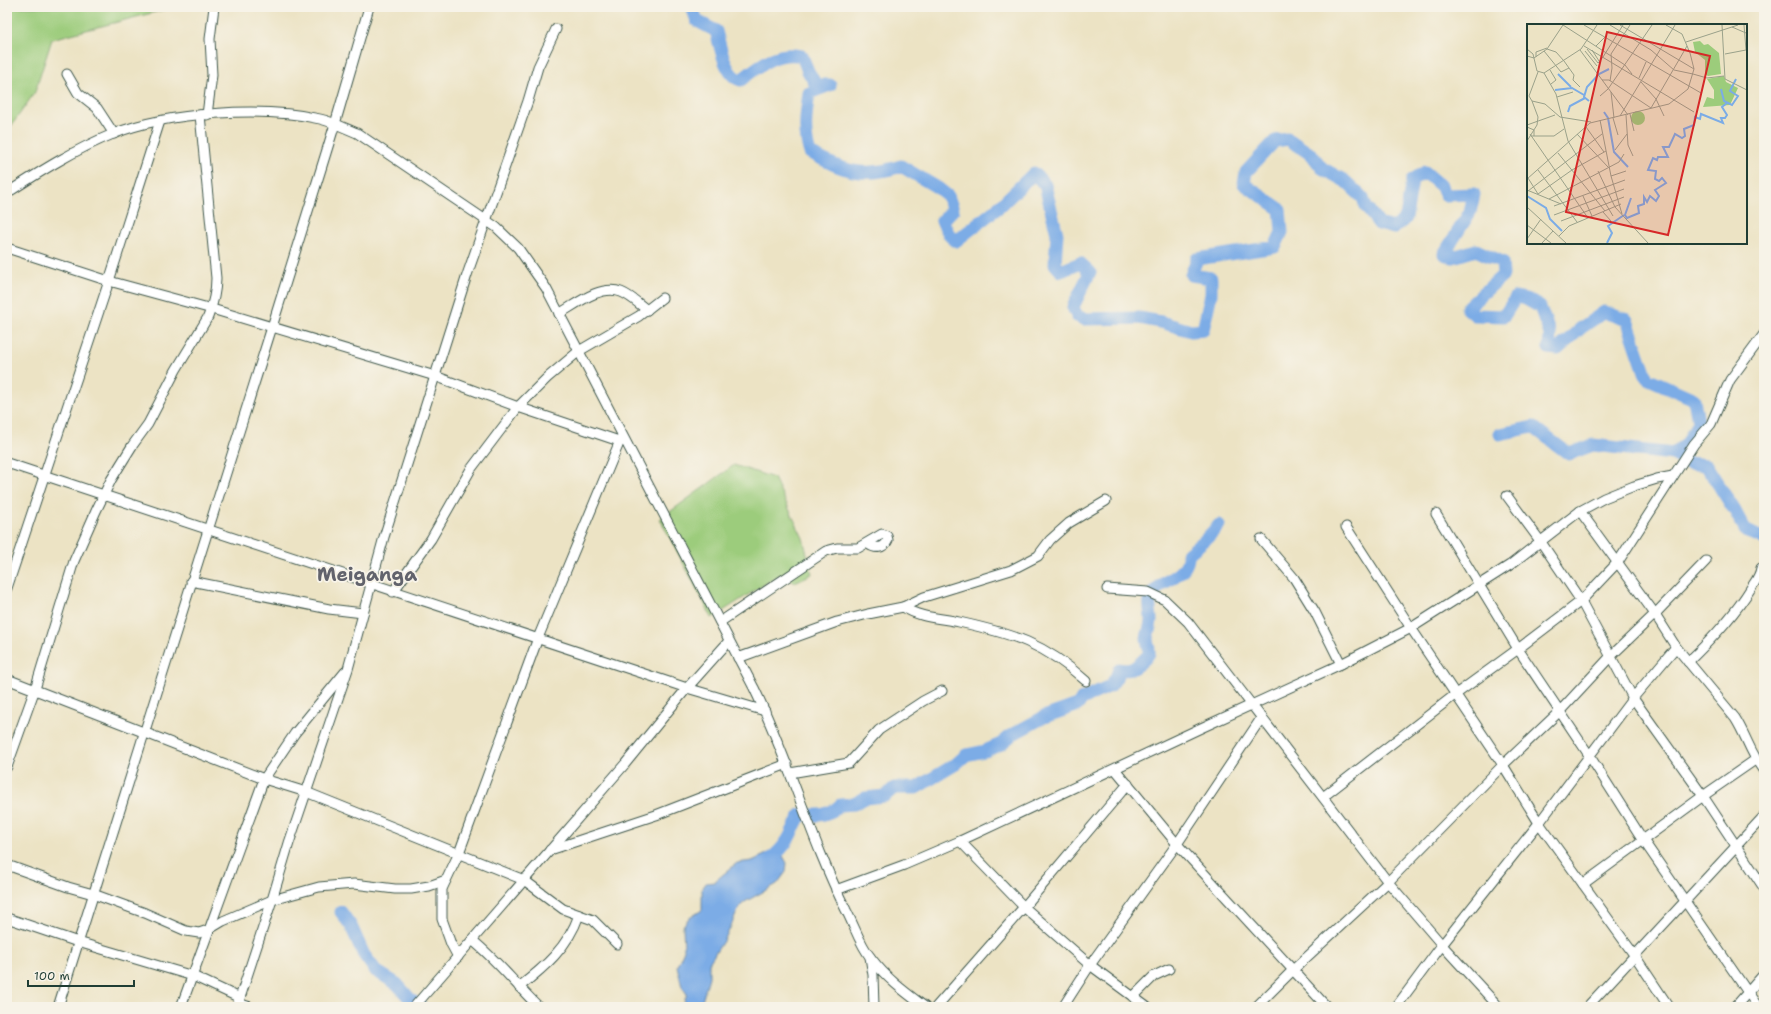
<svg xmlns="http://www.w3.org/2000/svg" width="1771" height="1014" viewBox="0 0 1771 1014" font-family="'Shantell Sans',sans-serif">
  <rect width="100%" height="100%" fill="#f7f3e8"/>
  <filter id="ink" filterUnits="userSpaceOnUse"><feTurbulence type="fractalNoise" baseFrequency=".025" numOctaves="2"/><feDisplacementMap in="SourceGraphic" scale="8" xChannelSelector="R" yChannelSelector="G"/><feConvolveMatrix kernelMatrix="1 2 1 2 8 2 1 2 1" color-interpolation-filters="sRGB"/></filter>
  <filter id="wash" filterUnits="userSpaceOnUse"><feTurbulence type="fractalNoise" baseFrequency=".012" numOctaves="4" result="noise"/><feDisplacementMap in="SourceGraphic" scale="16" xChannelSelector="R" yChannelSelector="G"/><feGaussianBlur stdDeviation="0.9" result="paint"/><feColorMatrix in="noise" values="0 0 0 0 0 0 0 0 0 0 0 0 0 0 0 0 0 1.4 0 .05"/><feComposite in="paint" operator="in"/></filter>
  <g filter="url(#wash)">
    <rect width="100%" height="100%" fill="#ece3c4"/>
    <g fill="#9ccc7b" stroke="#5e8458">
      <path d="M7,7H175L52,39L35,92L7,132Z"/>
      <path d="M734,465L774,478L803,538L812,574L795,582L779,575L712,618L660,519Z"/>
    </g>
    <path fill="#7bace6" stroke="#4d748d" d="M773,851L783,856L787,863L786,872L777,884L743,903L738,910L727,935L709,963V977L701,1005L700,1007H682L687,994L682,987L677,966L684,950L683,926L688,919L702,910V889L706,883L714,882L737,863L752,861Z"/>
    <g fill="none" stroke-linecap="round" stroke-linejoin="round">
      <g stroke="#7bace6" stroke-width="13">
        <path d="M692,7L697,21L716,31C720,45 725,77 741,80C760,65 777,50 802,56L808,71L816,85H830L809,93C806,114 803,132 810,153C845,171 862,179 901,166L938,188L948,196L953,210L942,221L950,236L956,241L999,207L1034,173L1045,185L1057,234L1055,264L1061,271L1080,263L1090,272L1073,307L1077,316L1084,319L1139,318L1161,322L1191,331L1203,330L1211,294V278L1191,275L1197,259L1275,247L1282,232L1280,209L1244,184L1246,172L1275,141L1288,139L1312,155L1322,168L1345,181L1363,198L1366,207L1379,224L1394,228L1406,218L1412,180L1425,172L1441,186L1446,195L1474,194L1470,212L1444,254L1453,257L1476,250L1502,262L1503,275L1467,308L1475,315L1504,316L1516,297L1526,299L1540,307L1550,334L1549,348L1558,349L1581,328L1604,312L1627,320L1647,378L1694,399L1698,422L1688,442L1673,454L1593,445L1569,454L1533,427L1500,434"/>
        <path d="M1673,454L1689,463L1706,465L1735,511L1745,530L1764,539"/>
        <path d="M765,864C773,857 782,850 787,841C793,832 795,823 801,815C809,814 812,816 818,815C825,815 836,810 840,805L854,804L865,798L885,796L894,788H916L956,764L966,755L985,751L1001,744L1013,734L1044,717L1078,705L1082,699L1110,686L1116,678L1119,669C1122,670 1127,670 1131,669C1136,667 1147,658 1149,653C1150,648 1147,643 1147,638C1148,632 1151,626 1151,620C1151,614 1149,607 1150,601C1155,578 1190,579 1188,554L1205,540L1219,525"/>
        <path d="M341,912L351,926L364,955L376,971L397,984L411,1000L421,1007"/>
      </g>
    </g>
  </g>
  <g filter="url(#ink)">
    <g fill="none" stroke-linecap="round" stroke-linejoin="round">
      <g stroke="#3e564a" stroke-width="11">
        <g id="minor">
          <path d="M67,74L78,93L97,108L114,134"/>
          <path d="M207,115L212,75L210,39L214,7"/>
          <path d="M7,193C41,171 76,149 113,134C168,112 263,106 320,119C333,122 345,128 357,133L496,227L518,248L546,288L754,688C789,760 810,838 846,910C854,925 860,945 871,958C887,979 905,992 925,1007"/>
          <path d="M7,248L109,281L212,309L435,376L518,407L619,441"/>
          <path d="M559,314C576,304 601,284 621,292C631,296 639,304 647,310"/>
          <path d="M7,463L687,688L765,711"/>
          <path d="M1507,496L1541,542L1581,601L1633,698L1703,796L1764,888"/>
          <path d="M1580,511L1655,614L1676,647L1735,718C1746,735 1751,755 1764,771"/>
          <path d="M1436,514L1518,649L1589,755L1643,840L1758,1007"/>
          <path d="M1346,527L1411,628L1503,765L1539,823L1635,956L1669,1007"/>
          <path d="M1261,539L1294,578L1315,612L1341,664"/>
          <path d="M191,581L329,609L363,613"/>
          <path d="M7,588L109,281L160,121"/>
          <path d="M1107,589L1148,592L1165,600L1188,622L1388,882L1442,945L1499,1007"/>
          <path d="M393,592L431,539L471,469L518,407L547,378L579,351L639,316L662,298"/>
          <path d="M903,607C920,618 941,618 959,622C1013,634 1044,643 1086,681"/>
          <path d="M720,622L826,551L837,548H858L882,534L887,536L888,540C884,549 875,549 868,544"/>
          <path d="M738,658L837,622L868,614L903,607L924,597L1011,570L1038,556L1050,540L1069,523L1106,501"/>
          <path d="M1688,662C1712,639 1734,616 1751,588C1755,582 1760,576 1761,568"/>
          <path d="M7,679L264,779L306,792L524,880L563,909L593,920L617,944"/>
          <path d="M7,767L35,689L74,561L96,511L111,480L132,446L148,424L176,370L208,317C213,304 216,292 216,278L200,115"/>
          <path d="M1115,769L1177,844L1327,1007"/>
          <path d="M790,773L849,763L879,730L923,701L942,691"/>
          <path d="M1323,797L1456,694L1518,649L1581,601L1618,562L1694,444L1711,424L1730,380L1764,334"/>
          <path d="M960,841L1024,907L1090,965L1147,1007"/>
          <path d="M550,850L656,815L787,764"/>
          <path d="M7,865L68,887L93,894L145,913L186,931L199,933L208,930L223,921L272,900L319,887L354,884L395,889H411L429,886L446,880"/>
          <path d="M1583,884L1703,796L1755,760"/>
          <path d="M836,890L904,865L960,841L1201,728L1341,664L1411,628L1510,565L1580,511L1604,498L1634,486L1657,479L1673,476"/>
          <path d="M7,918L78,942L193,976L240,998"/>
          <path d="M472,940C497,960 516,985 539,1007"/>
          <path d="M458,957L451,944L442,919V889L459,853L538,638L622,436"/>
          <path d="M870,957L873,975L874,1007"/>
          <path d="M519,987C545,967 568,947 579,915"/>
          <path d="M1133,997L1154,976L1169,969"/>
          <path d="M238,1003L250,1007"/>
          <path d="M58,1007L272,327L335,124L369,7"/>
          <path d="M181,1007L264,779L295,733L345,672"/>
          <path d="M237,1007L272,900L289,843L348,669L384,537L467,275L528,101L538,67L556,29"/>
          <path d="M414,1007L625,764L687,688L729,641"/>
          <path d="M936,1007L1024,907L1128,784"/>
          <path d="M1063,1007L1090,965L1177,844L1262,717"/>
          <path d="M1256,1007L1294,969L1388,882L1503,765L1560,711L1610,657L1655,614L1706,561"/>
          <path d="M1396,1007L1442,945L1539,823L1633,698L1676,647"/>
          <path d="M1587,1007L1764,816"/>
          <path d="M1735,1007L1764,974"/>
        </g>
      </g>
      <use href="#minor" stroke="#fff" stroke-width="9"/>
    </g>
  </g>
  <g text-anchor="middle" stroke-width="3.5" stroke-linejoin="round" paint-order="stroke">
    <g font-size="19" font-weight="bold" fill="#62636c" stroke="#f7f3e8">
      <text x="367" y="581">Meiganga</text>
    </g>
  </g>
  <g transform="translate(1527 24)">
    <rect width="220" height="220" fill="#ece3c4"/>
    <path d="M173,17L177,21L181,20L192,29L194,50L181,52L178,50V36L168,28L166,18ZM197,52L199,58L211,64L203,81L176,83L180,73L187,75V66L180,55ZM104 94a7 7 0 1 1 14 0a7 7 0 1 1-14 0Z" fill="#9ccc7b"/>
    <path fill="none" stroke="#7bace6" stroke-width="2" d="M31,50L44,63M194,65L197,77L205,81L211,72L203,67L209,55M28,66L45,64L57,71M62,77L57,73L60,63L72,50L82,45M41,88L43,82L58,74M77,88L81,94L87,128L101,143M0,172L19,184L23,195L35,207M104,174L98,191L100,194L112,189L111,182L117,180V173L120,178L123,172L129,177L132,172L128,166L139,159L135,154L132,157L128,155L129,147L121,146L126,134L130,136L131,133H141L136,123H142L148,110L155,114L158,112L157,105L167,101L168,93L173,95L174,90L196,99L194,94H198L200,91L195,83L201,78M80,219L85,209L81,202L97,191"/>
    <path fill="none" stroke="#9aa18a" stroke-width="1" d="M36,1L98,41L105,50M57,1L174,69M83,1L124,26L147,46L166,50M93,1L167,45M195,1L198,55L220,66M205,3L219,9M159,18L211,1M57,22L167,88M69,22L78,13M0,25L6,30L10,47L17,49L54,25L70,1M20,25L29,28L37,37L47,51L46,56L53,63M60,25L71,39L76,33M53,26L101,91M65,26L72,37M17,27L34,48L42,44M58,27L70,42M198,30L219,26L217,1M0,32L7,34L20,25L36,1M9,33V28L20,24M76,33L96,1M23,46L29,56L24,60M11,48L2,72L5,77L18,80L33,93L64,98M17,49L29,70L41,117L86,192M166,50L180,54L197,52M112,54L119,38M75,56H82L124,84M83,57L85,44L84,30L103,1M114,58L129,75L137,92M84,68L87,94M73,72L81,65L125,1M30,73L46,68M124,84L160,22M103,90L107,107M99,91L101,121L106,132M93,92L148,1M86,94L91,111M73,96L84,152L95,190M0,101L28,91M0,103L7,106V112M59,103L77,128M3,110L61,194M50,110L81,143M4,112H27L37,105M0,117L10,101L11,93L5,77M88,126L100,110M31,129L78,187M11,146L50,198M71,147L88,183L121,219M84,152L99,147M1,154L11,170M0,155L63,99L142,80L161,65L167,45L163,29L155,10L139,1M0,166L34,180M1,167L75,110M11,170L45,146L79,127M56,172L65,192M22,175L92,138L97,130M27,182L98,156M0,183L39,219M76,188L84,197M27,191L97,165M34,197L97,173M0,201L24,219M32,212L42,202L94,180M0,215L14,195M15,219L26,207"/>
    <path fill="#d62828" fill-opacity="0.15" stroke="#d62828" stroke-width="2" d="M80,8L183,32L141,211L39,188Z"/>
    <rect width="220" height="220" fill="none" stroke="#1f3d34" stroke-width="2"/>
  </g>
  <rect width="1771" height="1014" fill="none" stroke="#f7f3e8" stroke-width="24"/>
  <path d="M28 980v6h106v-6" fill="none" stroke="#1f3d34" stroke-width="2"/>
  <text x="34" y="980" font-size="12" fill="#1f3d34" stroke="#f7f3e8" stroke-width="3" paint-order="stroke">100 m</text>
</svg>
